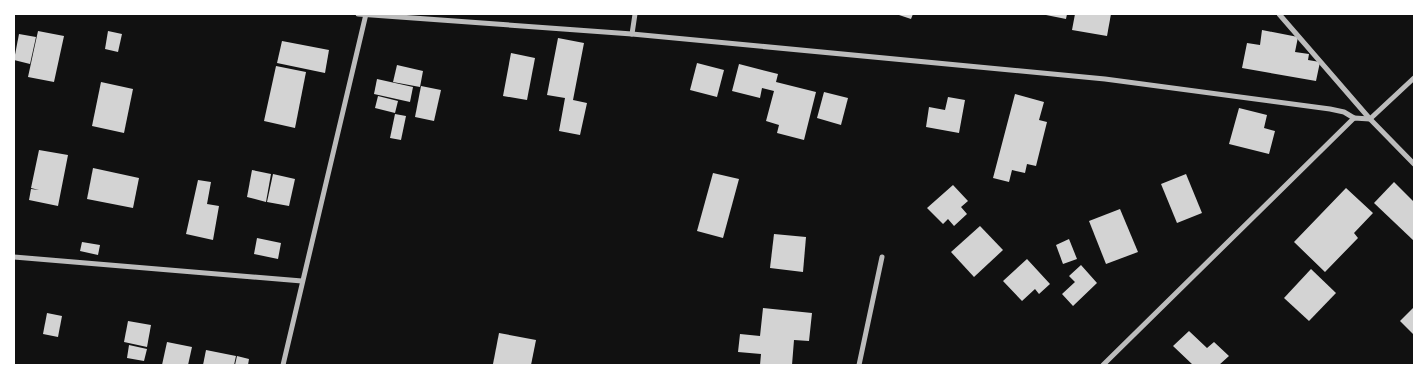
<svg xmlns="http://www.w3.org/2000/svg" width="1428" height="379" viewBox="0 0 1428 379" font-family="Ubuntu,sans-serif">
  <rect width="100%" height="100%" fill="#111"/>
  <g fill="#d3d3d3">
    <path d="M896,14H913L911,19Z"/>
    <path d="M1041,14H1067L1066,19Z"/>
    <path d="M1075,14H1111L1107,36L1072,30Z"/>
    <path d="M1262,30L1298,37L1295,52L1309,54L1308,60L1320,62L1316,81L1242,68L1247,43L1260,45Z"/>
    <path d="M38,31L64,36L54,82L28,77Z"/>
    <path d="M108,31L122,34L118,52L105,49Z"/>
    <path d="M19,34L36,37L30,64L14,60Z"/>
    <path d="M558,38L584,43L573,100L587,103L580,135L559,131L565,98L547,95Z"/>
    <path d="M282,41L329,50L325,73L277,63Z"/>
    <path d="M511,53L535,58L527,100L503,96Z"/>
    <path d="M697,63L724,70L717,97L690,90Z"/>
    <path d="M739,64L778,74L776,82L816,92L804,140L777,133L779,125L766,121L774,91L762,88L760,98L732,91Z"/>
    <path d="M397,65L423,71L420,87L393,82Z"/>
    <path d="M276,66L306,72L295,128L264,121Z"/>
    <path d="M377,79L413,87L410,102L374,94Z"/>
    <path d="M101,82L133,89L124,133L92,126Z"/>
    <path d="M421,86L441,90L434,121L415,117Z"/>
    <path d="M824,92L848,98L841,125L817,118Z"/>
    <path d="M1015,94L1044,102L1039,120L1047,122L1036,166L1027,164L1025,173L1012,170L1009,182L993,178Z"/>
    <path d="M378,96L398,101L395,113L375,108Z"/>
    <path d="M948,97L965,100L959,133L926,127L929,107L945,110Z"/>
    <path d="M1239,108L1267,115L1264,128L1275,131L1269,154L1229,144Z"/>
    <path d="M395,114L406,116L401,140L390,138Z"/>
    <path d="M39,150L68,155L58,206L29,200L31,189L39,190L31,188Z"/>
    <path d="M93,168L139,178L133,208L87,199Z"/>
    <path d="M252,170L271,174L266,202L247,197Z"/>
    <path d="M713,173L739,179L723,238L697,231Z"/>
    <path d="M273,174L295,179L289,206L267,202Z"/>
    <path d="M1186,174L1202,213L1177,223L1161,184Z"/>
    <path d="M198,180L211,182L207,204L219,206L213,240L186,234Z"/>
    <path d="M1394,182L1414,202V241L1374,203Z"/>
    <path d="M953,185L968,201L961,207L967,214L954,226L948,219L943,224L927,208Z"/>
    <path d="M1346,188L1373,213L1354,233L1358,238L1325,272L1294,242Z"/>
    <path d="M1120,209L1138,252L1106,264L1089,221Z"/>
    <path d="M980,226L1003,250L974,277L951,252Z"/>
    <path d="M774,234L806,237L803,272L770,268Z"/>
    <path d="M257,238L281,243L278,259L254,254Z"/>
    <path d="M1069,239L1077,259L1063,264L1056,245Z"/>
    <path d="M82,242L100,245L98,255L80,251Z"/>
    <path d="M1027,259L1050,284L1039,294L1035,289L1022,301L1003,281Z"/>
    <path d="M1081,265L1097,283L1073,306L1062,294L1075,282L1069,276Z"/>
    <path d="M1311,269L1336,293L1309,321L1284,298Z"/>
    <path d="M1414,307V335L1400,321Z"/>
    <path d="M763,308L812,313L809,341L794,340L792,365H760L761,354L738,352L740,334L760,336Z"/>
    <path d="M47,313L62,316L58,337L43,334Z"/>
    <path d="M128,321L151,325L147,347L124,342Z"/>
    <path d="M1189,331L1207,348L1214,342L1229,356L1219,365H1193L1173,346Z"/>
    <path d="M499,333L536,340L531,365H499L493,364Z"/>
    <path d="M167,342L192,347L188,365H162Z"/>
    <path d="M129,345L147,349L144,361L127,358Z"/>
    <path d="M206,350L236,356L234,365H203Z"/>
    <path d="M237,356L249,359L248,365H235Z"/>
  </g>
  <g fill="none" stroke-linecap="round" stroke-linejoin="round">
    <g stroke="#bcbcbc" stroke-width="5">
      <path d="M358,14L632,34L1105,79L1330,109L1344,112L1354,118"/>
      <path d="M1279,14L1370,119L1414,164"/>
      <path d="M632,34L635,14"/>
      <path d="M14,257L302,281"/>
      <path d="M283,365L366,14"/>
      <path d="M859,365L882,257"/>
      <path d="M1103,365L1354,118L1370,119L1414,78"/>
    </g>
  </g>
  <rect width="1428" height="379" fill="none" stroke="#ffffff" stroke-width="30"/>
</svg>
